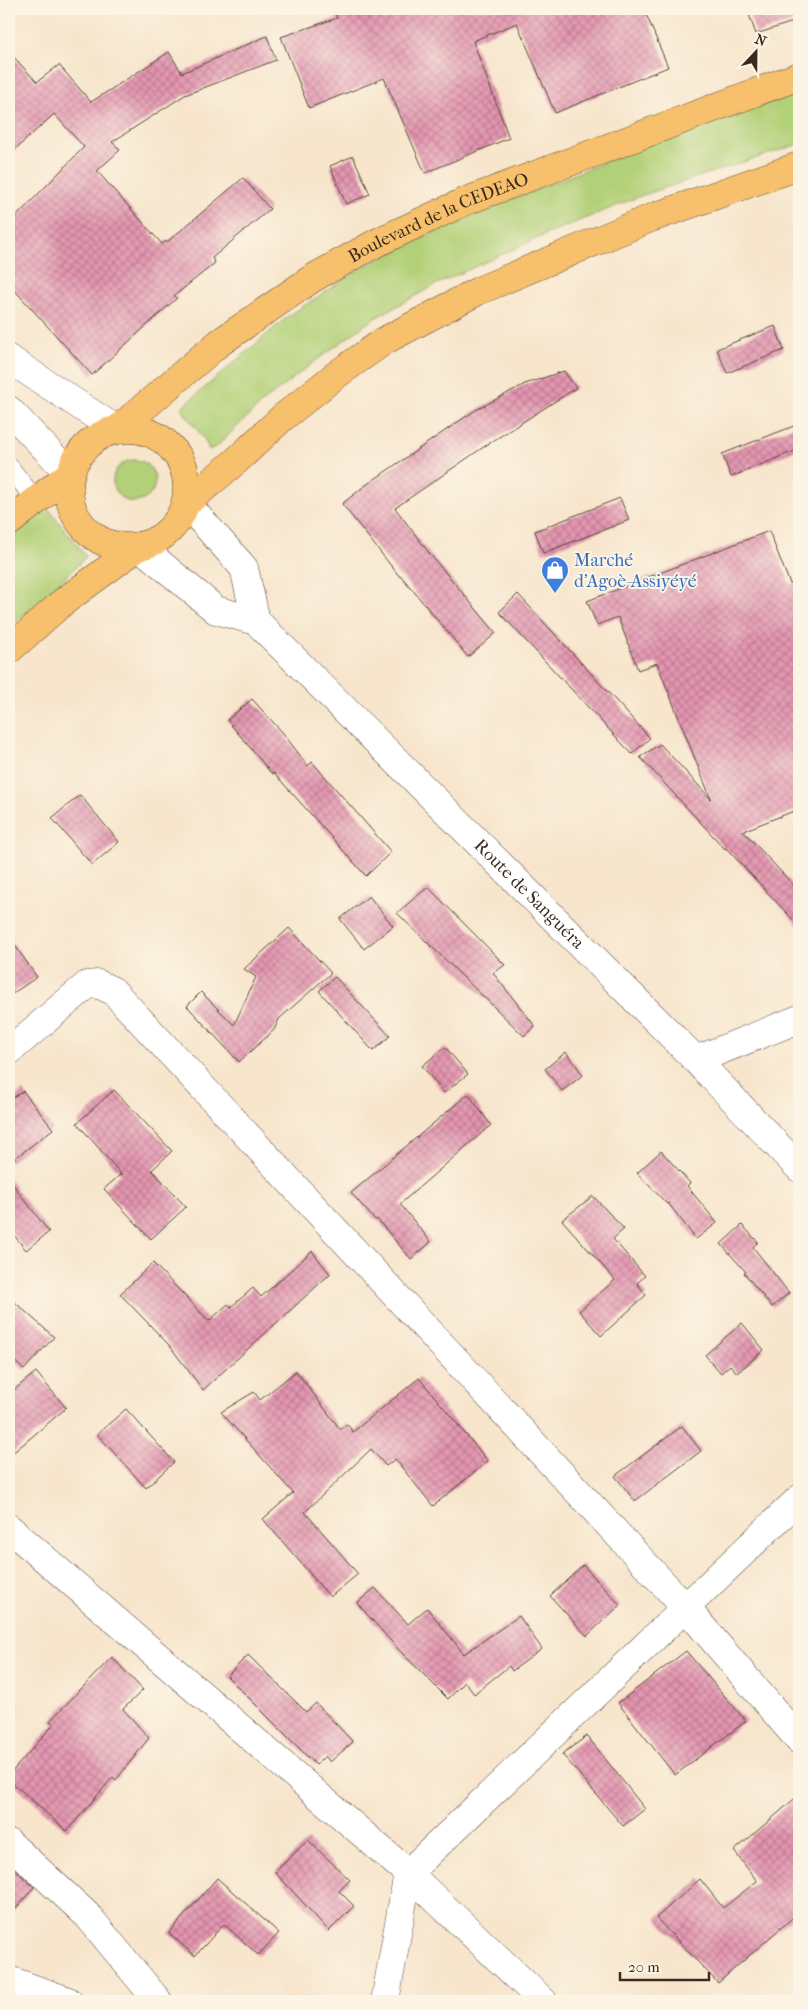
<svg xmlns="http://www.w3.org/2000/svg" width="808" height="2010" viewBox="0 0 808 2010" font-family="'IM FELL French Canon',serif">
  <defs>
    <pattern id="building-cross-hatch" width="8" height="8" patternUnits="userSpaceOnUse" patternTransform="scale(1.25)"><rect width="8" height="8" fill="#e495b1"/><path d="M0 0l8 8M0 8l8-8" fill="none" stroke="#ba7a8f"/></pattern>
  </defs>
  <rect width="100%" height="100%" fill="#fcf5e5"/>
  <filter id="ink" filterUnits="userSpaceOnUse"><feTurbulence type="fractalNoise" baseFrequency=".02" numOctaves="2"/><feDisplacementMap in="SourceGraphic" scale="10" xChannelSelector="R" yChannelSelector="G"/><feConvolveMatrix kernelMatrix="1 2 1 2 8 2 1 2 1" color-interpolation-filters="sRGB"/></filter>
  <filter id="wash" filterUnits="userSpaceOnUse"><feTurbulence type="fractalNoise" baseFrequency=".0096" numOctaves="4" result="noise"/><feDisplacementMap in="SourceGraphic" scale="20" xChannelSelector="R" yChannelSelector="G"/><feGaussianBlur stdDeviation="1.12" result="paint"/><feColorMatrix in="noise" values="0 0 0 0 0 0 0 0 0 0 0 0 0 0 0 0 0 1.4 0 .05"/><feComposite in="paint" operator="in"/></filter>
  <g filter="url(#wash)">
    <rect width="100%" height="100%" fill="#f7e5cc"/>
    <g fill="#b2d077" stroke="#767d4a">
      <path d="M799,91V144L643,195L549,233L437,284L373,319L314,362L264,401L216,447L209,450L206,442L181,408L287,317L364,266L458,221L624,154Z"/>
      <circle cx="134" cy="481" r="21"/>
      <path d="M47,507C59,524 74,539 86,557L60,583L9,628V540Z"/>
    </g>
    <g id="blocks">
      <g fill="url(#building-cross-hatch)">
        <path d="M333,9H644L668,67L555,113L517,23L473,41L509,138L425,173L384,78L309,108L281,37L337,18Z"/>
        <path d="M747,9H799V20L756,34Z"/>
        <path d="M267,36L276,60L185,95L112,142L120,150L97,171L162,244L166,241L167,242L243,178L270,209L212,258L215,263L174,296L177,298L92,375L9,284V224L84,147L54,114L9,155V52L37,82L59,65L91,102L169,52L182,73Z"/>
        <path d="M353,156L370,194L346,204L330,166Z"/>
        <path d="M775,326L784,350L727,373L717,349Z"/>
        <path d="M564,371L576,388L485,446L395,508L430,554L496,633L468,657L401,576L400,577L342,504L366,485L474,411L525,384Z"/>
        <path d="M799,424V449L731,477L722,454Z"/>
        <path d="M620,498L629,520L543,553L535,531Z"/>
        <path d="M769,531L790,584L799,581V809L743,831L799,891V926L726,848L725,849L640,757L660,744L711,799L657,663L638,670L618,617L597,625L587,601Z"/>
        <path d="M518,594L650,738L632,754L499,612Z"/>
        <path d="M252,699L283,733L308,766L312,762L391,852L366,876L274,773L272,774L227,720Z"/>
        <path d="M80,795L119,842L92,865L52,818Z"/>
        <path d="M428,887L505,965L493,973L535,1026L524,1036L397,913Z"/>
        <path d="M369,896L393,926L364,949L340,919Z"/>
        <path d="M289,928L331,973L279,1019L274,1030L239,1062L187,1006L201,992L234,1025L256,977L244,969Z"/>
        <path d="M9,937L37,977L9,996Z"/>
        <path d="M335,977L390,1036L373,1051L319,991Z"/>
        <path d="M445,1047L468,1074L444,1093L422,1066Z"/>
        <path d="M566,1052L583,1075L562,1091L545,1069Z"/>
        <path d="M114,1090L172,1151L152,1170L186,1207L151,1239L104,1189L121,1174L77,1123Z"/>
        <path d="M23,1091L53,1129L9,1163V1101Z"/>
        <path d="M468,1094L491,1125L400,1204L431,1242L411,1259L377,1219L375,1220L351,1193Z"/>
        <path d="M661,1151L690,1183L687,1186L717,1223L696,1239L668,1203L667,1204L637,1173Z"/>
        <path d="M9,1179L49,1232L26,1250L9,1229Z"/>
        <path d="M593,1196L624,1229L613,1239L645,1276L637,1283L646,1295L601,1336L579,1311L615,1280L562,1220Z"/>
        <path d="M742,1225L758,1242L753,1247L789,1293L772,1307L744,1273L746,1272L721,1244Z"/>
        <path d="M312,1251L330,1274L203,1390L169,1345L120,1294L153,1263L209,1321L228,1304L231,1307L253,1288L261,1297Z"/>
        <path d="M9,1297L54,1337L24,1370L9,1356Z"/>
        <path d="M742,1323L764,1350L737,1373L730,1365L721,1373L705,1355Z"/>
        <path d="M296,1371L340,1429L347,1424L353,1432L419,1378L488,1461L433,1506L395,1459L386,1466L371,1449L305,1512L358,1574L330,1597L263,1519L293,1493L221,1412L254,1392L260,1400Z"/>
        <path d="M36,1372L66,1408L9,1456V1394Z"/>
        <path d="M126,1409L174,1462L146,1488L97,1434Z"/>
        <path d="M682,1426L701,1451L635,1501L615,1476Z"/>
        <path d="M583,1565L620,1605L587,1636L550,1596Z"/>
        <path d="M375,1588L408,1624L427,1608L464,1654L519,1616L542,1649L512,1671L509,1666L474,1694L465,1682L448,1699L399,1650L357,1603Z"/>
        <path d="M686,1651L746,1721L675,1775L618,1703Z"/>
        <path d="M248,1655L306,1712L316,1703L353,1742L330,1762L325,1756L316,1765L227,1676Z"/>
        <path d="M112,1657L143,1690L123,1709L149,1738L116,1780L113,1777L67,1831L9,1780V1775L54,1724L50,1721Z"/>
        <path d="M587,1736L645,1809L623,1826L562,1754Z"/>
        <path d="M799,1795V1912L718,1983L656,1918L700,1879L723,1908L757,1881L734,1851Z"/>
        <path d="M308,1840L350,1880L339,1891L354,1906L329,1931L275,1872Z"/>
        <path d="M9,1864L34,1887L9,1917Z"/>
        <path d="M217,1878L279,1933L258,1955L224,1924L195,1956L169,1933Z"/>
      </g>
    </g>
  </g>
  <g filter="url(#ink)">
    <use href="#blocks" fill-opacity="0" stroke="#574638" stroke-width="1"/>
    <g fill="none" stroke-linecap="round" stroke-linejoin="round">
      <g stroke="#574638" stroke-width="19">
        <path id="service" d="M9,466L36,501"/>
      </g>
      <g stroke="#574638" stroke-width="29">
        <g id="minor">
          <path d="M9,1051L87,985L98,984L113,991L686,1608L799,1740"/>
          <path d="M696,1060L799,1019"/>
          <path d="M9,1528L408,1873L543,2001"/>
          <path d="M9,1843L88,1916L158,2001"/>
          <path d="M9,1980L68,2001"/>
          <path d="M385,2001L408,1873L799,1499"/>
        </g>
      </g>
      <g stroke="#574638" stroke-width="29">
        <g id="tertiary">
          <path d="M9,359L117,430"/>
          <path d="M9,410L70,474"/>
          <path d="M186,503L244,568L256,621"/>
          <path id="s1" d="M139,546L216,610L256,621L696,1060L799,1168"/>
        </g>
      </g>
      <g stroke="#574638" stroke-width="29">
        <g id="primary">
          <circle cx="128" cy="488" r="59"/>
          <path id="s2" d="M117,430L219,343L313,278L378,242L466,201L799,76"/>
          <path d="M186,503L236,461L282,418L336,375L384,341L478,291L651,218L799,166"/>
          <path d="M9,522L70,474"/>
          <path d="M9,650L63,602L139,546"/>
        </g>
      </g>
      <use href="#service" stroke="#fff" stroke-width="18"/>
      <use href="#minor" stroke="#fff" stroke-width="28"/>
      <use href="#tertiary" stroke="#fff" stroke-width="28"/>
      <use href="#primary" stroke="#f7c06c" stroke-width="28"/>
    </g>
  </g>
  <defs>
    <g id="shop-pin" transform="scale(1.4375)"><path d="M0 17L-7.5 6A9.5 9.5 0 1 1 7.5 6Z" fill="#3f7fe0" stroke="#fcf5e5"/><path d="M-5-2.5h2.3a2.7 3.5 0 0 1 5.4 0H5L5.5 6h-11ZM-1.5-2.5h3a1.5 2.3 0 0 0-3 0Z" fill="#fff"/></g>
  </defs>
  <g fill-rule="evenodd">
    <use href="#shop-pin" x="555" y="570"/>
  </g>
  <g text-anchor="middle" stroke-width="4" stroke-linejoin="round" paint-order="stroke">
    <g font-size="18" fill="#3b2a1e" stroke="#fcf5e5">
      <text dy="6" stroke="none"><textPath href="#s2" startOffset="388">Boulevard de la CEDEAO</textPath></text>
      <text dy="6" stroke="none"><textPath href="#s1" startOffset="528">Route de Sanguéra</textPath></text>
    </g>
    <g font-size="18" fill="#366cbe" stroke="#fcf5e5" text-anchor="start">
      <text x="574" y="566">Marché<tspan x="574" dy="21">d'Agoè-Assiyéyé</tspan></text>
    </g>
  </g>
  <rect width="808" height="2010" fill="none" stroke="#fcf5e5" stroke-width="30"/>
  <g transform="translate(756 52) rotate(22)" stroke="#fcf5e5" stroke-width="4" paint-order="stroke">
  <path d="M0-4L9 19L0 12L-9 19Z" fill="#3b2a1e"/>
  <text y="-8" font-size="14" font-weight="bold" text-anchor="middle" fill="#3b2a1e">N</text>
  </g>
  <path d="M620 1972v8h89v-8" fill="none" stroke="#3b2a1e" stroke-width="2.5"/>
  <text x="628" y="1972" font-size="15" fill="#3b2a1e" stroke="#fcf5e5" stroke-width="4" paint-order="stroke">20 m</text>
</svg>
